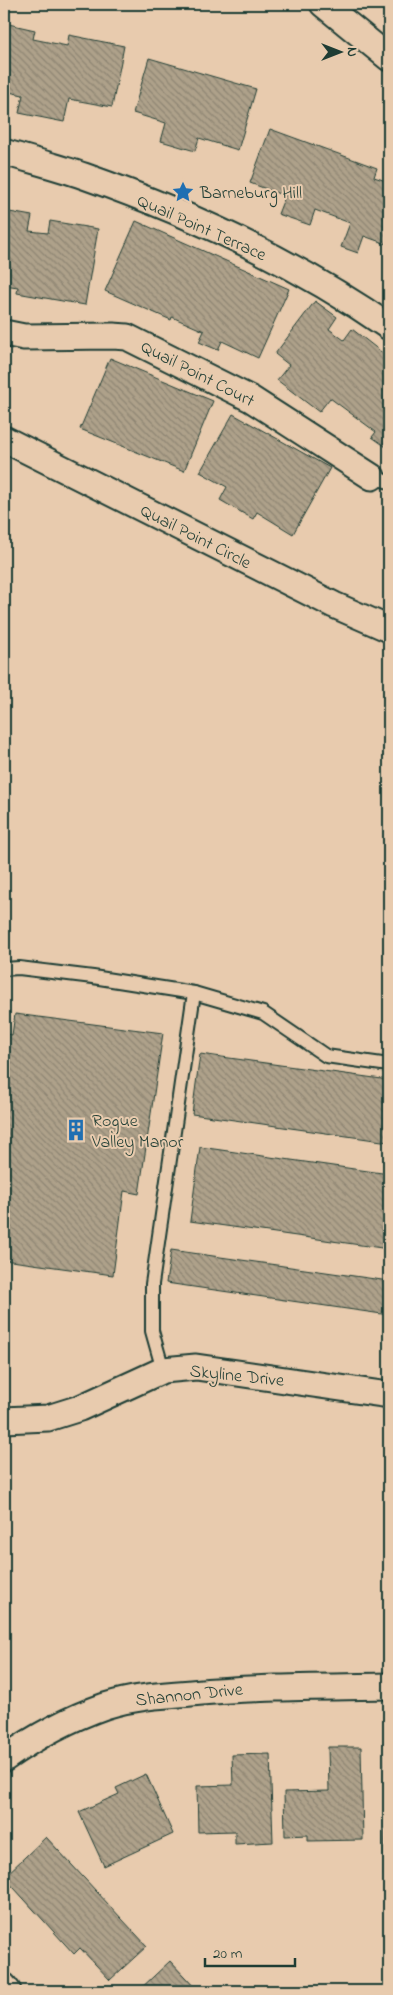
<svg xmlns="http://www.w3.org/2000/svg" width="393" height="1995" viewBox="0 0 393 1995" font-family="'Indie Flower',sans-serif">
  <defs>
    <pattern id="building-back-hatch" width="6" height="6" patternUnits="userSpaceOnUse" patternTransform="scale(1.25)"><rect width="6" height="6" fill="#aea18a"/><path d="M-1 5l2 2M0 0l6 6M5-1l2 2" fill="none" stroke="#8d8472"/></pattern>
  </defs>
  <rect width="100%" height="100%" fill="#e8cbae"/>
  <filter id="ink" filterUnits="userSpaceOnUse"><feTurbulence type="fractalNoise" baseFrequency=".02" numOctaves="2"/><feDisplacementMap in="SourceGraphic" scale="10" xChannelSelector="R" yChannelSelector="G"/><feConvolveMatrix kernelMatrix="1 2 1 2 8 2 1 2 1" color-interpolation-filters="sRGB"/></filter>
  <g filter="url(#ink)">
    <g fill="url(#building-back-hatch)" stroke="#1f3d34">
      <path d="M4,23L35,30L33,39L67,46L69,35L124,46L112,107L69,99L64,122L19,113L23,95L4,91Z"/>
      <path d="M149,58L256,89L238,150L199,138L195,151L161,141L166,123L133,113Z"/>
      <path d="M270,129L377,168L374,177L389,182V245L364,236L358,253L341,247L350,223L315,210L310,225L278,214L285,196L250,183Z"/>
      <path d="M4,211L32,216L29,231L48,233L50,221L98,229L85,305L17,293L18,287L4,285Z"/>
      <path d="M136,221L289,289L258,358L222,341L218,350L199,342L204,331L172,317L171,320L105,291Z"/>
      <path d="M315,301L337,317L329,329L344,340L352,329L389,358V449L372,437L376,432L330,398L319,412L277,380L289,365L275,354Z"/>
      <path d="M110,358L213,401L184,471L80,429Z"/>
      <path d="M233,414L330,468L293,534L257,512L253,519L220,500L227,487L200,472Z"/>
      <path d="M15,1014L163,1033L139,1194L124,1191L113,1275L4,1260V1033L12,1035Z"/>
      <path d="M200,1054L389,1080V1142L192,1114Z"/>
      <path d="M200,1147L389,1174V1249L190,1221Z"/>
      <path d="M171,1250L389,1281V1315L166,1283Z"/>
      <path d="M328,1747H361L363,1840L308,1841V1835L285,1836L284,1792L329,1791Z"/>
      <path d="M386,1750H389V1876H384Z"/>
      <path d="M270,1754L273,1842L235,1844V1831L198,1832L197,1786L233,1785L232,1755Z"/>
      <path d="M146,1774L173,1834L104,1866L79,1812L119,1794L116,1788Z"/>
      <path d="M46,1837L147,1946L110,1980L80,1948L74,1954L4,1877Z"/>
      <path d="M170,1961L198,1991H138Z"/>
    </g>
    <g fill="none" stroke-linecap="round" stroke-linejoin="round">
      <g stroke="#1f3d34" stroke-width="16">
        <g id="service">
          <path d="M372,477L389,482"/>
          <path d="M4,969L19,968L93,977L194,993L263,1013L326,1056L389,1065"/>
          <path d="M163,1370L152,1331V1284L194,993"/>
        </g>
      </g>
      <g stroke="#1f3d34" stroke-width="29">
        <g id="minor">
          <path d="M323,4L389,58"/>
          <path d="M4,152C30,160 58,167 84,176C189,213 297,263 389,327"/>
          <path d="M4,333L24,337L113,336L127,337L251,399L372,477"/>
          <path d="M4,439L334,605L389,629"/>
          <path d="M4,1420L48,1418L80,1408L163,1370L196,1367L389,1395"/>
          <path d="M4,1759C35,1737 68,1719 105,1706C132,1697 163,1695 191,1693C257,1687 323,1687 389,1686"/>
          <path d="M4,1986L8,1991"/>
        </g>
      </g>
      <use href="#service" stroke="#e8cbae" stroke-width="12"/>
      <use href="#minor" stroke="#e8cbae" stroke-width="25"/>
    </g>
  </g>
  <defs>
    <g id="sight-bare" transform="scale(1.725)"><path d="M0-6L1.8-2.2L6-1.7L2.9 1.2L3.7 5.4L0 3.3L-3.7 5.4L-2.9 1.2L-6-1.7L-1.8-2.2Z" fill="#1f6fb2" stroke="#e8cbae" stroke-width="2.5" paint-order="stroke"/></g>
    <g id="building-bare" transform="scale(1.725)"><path d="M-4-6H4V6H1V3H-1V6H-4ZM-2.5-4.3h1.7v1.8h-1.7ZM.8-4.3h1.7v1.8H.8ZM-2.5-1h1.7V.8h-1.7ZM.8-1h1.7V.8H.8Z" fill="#1f6fb2" stroke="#e8cbae" stroke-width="2.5" paint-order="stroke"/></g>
  </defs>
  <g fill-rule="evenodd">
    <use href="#sight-bare" x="183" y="192"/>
    <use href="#building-bare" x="76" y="1130"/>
  </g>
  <g text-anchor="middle" stroke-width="4" stroke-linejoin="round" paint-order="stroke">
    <g font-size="18" fill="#1f3d34" stroke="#e8cbae" text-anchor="start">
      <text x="200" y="198">Barneburg Hill</text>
      <text x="92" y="1126">Rogue<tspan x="92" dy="21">Valley Manor</tspan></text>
    </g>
    <g font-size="18" fill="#1f3d34" stroke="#e8cbae">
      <text transform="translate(202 227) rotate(24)" y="6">Quail Point Terrace</text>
      <text transform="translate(198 373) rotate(27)" y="6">Quail Point Court</text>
      <text transform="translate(196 536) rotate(27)" y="6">Quail Point Circle</text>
      <text transform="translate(237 1375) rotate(6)" y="6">Skyline Drive</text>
      <text transform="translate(189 1694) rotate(-6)" y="6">Shannon Drive</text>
    </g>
  </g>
  <rect width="393" height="1995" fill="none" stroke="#e8cbae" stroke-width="20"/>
  <rect x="10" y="10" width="373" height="1975" fill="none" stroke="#1f3d34" stroke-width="2" filter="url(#ink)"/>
  <g transform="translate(340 52) rotate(90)" stroke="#e8cbae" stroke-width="4" paint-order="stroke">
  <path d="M0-4L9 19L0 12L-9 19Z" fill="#1f3d34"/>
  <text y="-8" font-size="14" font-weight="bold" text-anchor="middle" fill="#1f3d34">N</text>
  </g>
  <path d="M205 1958v8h90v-8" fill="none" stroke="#1f3d34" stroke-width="2.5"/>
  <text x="213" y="1958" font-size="15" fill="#1f3d34" stroke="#e8cbae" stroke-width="4" paint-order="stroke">20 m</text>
</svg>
